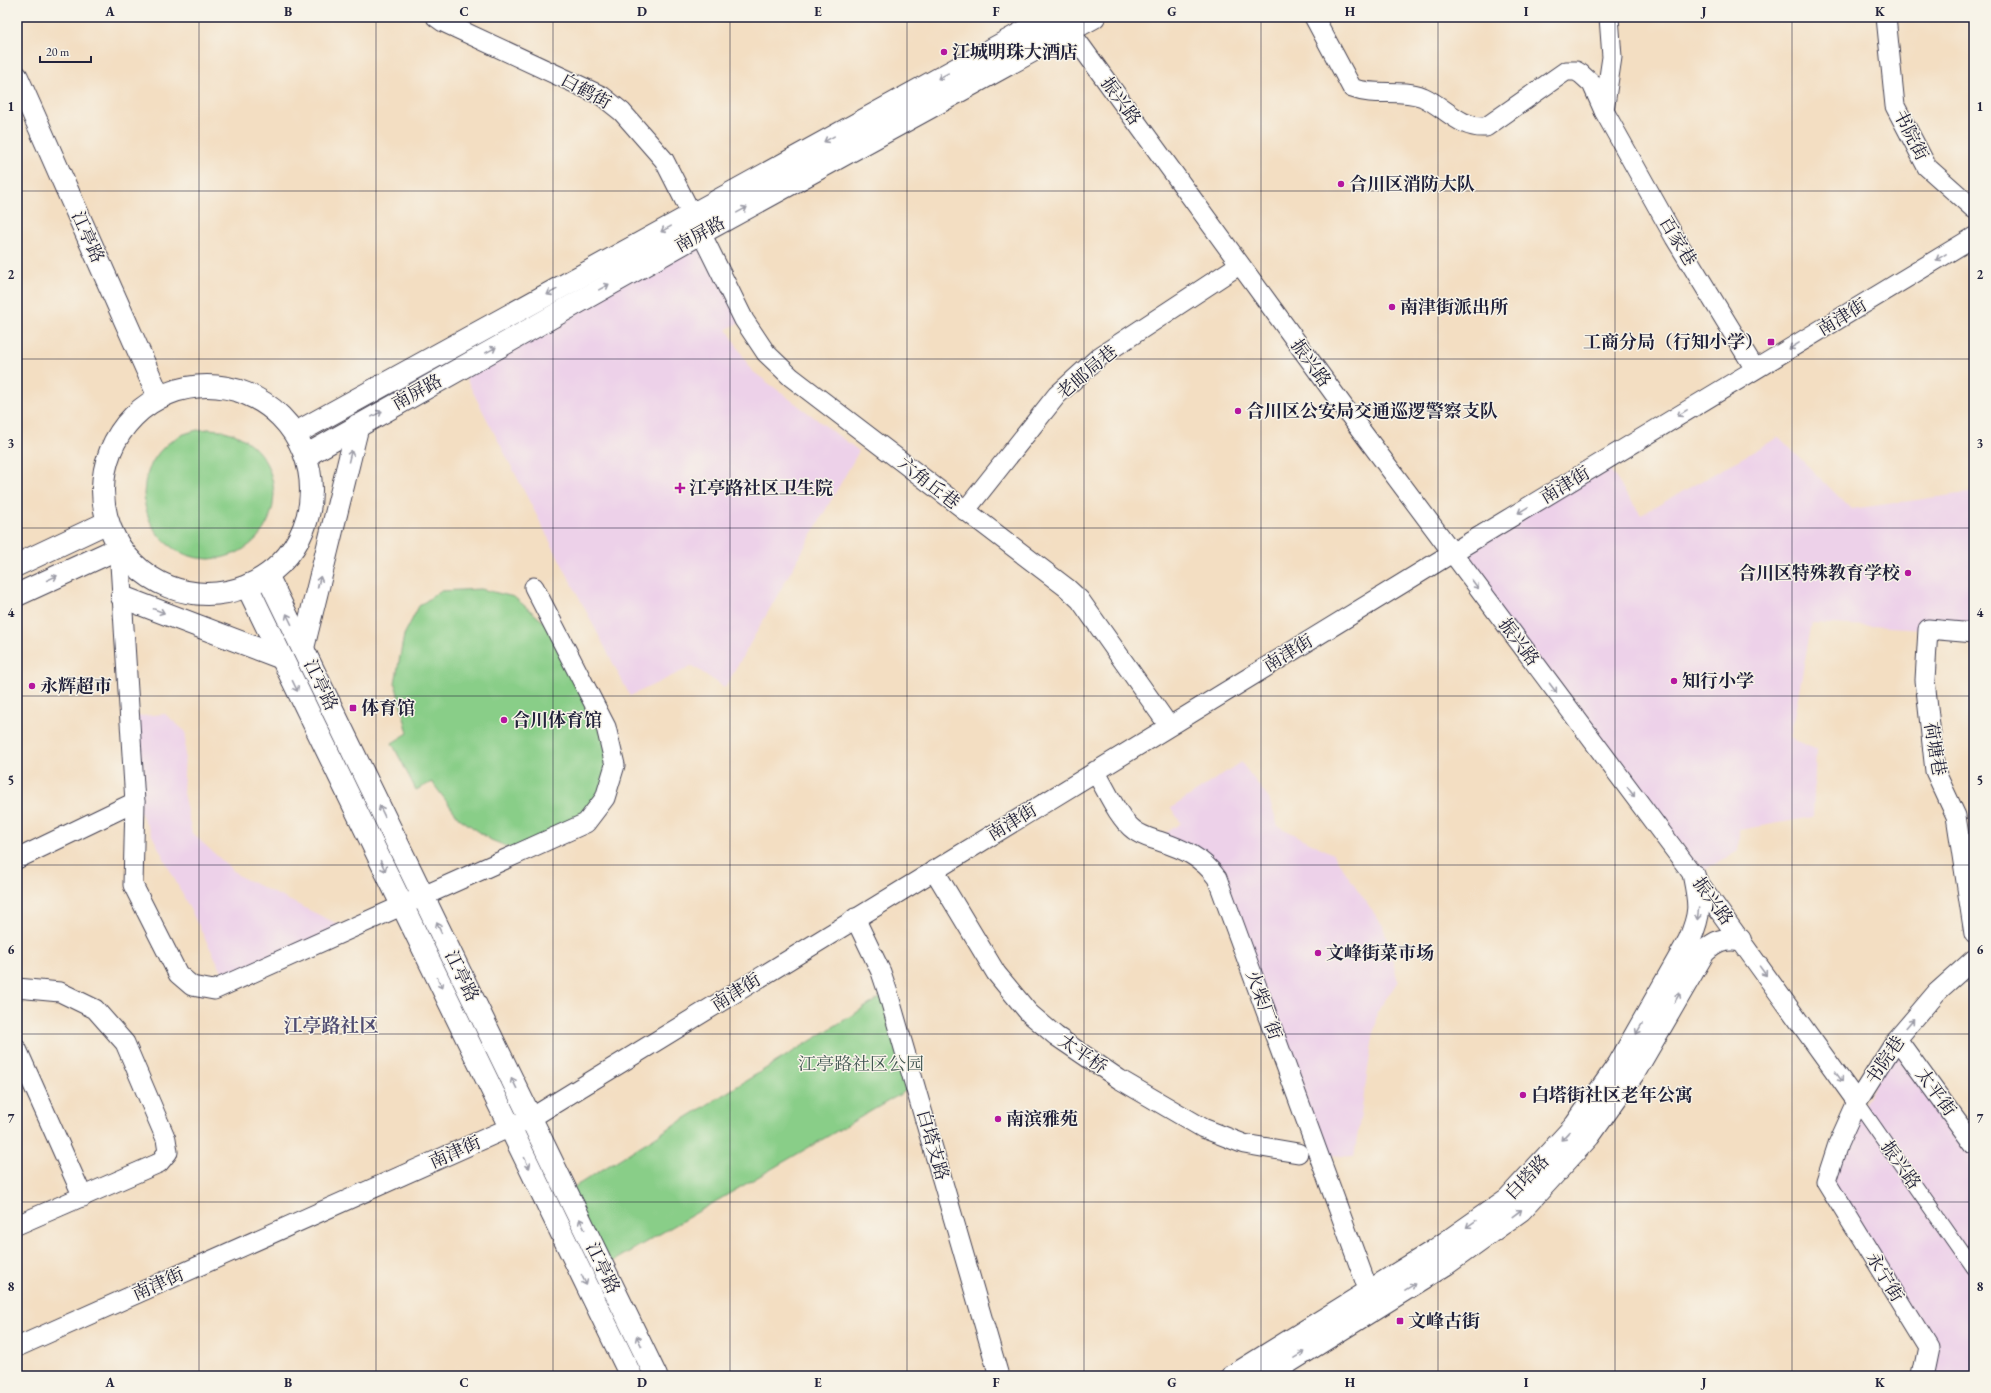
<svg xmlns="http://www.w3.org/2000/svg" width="1991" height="1393" viewBox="0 0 1991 1393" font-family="'EB Garamond','Noto Serif SC',serif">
  <rect width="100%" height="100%" fill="#f7f3e8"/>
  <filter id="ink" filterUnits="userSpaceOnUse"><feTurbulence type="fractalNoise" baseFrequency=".025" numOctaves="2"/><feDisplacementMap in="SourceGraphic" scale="8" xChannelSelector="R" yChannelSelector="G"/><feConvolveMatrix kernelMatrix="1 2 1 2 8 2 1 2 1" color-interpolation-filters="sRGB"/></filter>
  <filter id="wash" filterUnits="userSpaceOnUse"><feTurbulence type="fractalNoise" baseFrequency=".012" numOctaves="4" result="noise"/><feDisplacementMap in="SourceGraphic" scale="16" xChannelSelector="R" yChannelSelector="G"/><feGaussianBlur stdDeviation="0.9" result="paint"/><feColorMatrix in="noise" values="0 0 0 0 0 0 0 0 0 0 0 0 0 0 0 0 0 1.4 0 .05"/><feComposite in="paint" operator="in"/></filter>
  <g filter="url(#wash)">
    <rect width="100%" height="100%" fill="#f3dec2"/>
    <g fill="#edd1e9">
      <path d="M701,233L744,320L727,329L751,370L859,451L725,688L693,666L630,696L460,367Z"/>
      <path d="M1779,437L1851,509L1974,492V633L1928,629L1812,623L1790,738L1816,750L1813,817L1739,830L1738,851L1694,876L1452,553L1604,461L1641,515Z"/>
      <path d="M165,714L186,732L183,793L192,833L239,876L348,929L228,983L135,802L129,717Z"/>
      <path d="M1241,762L1269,799L1278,826L1333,854L1383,926L1398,981L1377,1012L1354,1157L1318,1154L1217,878L1155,840L1181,823L1171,808Z"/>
      <path d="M1897,1039L1974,1145V1376H1922L1928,1347L1826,1181Z"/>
    </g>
    <g fill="#89ce88" stroke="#567862">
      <circle cx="209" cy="494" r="65"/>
      <path d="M481,589L514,597L557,633L615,765L586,823L521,852L491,840L459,818L432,782L416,790L392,743L408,733L395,683L404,635L419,606L440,591Z"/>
      <path d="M888,993L916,1085L603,1267L566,1192Z"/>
    </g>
  </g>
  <g filter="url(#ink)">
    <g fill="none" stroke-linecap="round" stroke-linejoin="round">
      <g stroke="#413e4f" stroke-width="16">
        <path id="pedestrian" d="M1857,1102L1974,1270"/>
      </g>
      <g stroke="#413e4f" stroke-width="21">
        <g id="minor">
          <path d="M436,17L443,22L602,96L622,112L664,160L692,215"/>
          <path d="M1058,17L1070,31L1357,425L1694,876L1857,1102"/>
          <path d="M1314,17L1352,88C1375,97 1401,88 1423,97C1445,107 1460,129 1486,127L1566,71H1576L1581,74L1592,84L1604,111L1675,238L1755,369"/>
          <path d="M1886,17L1895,106L1927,167L1974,209"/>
          <path d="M1604,111L1612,57L1609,17"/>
          <path d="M701,233L744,320L766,353L791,377L1067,588L1080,600L1169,726"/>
          <path d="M965,511L1057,395L1099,357L1239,265"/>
          <path d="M119,548L135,802L133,885L178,974L192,986L214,990L586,823L605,798L615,765L606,727L534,587"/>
          <path d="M1974,633L1928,629L1925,680L1935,771L1956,816L1974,934"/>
          <path d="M1095,771C1106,789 1118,818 1134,830C1141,836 1150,838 1159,841C1183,849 1202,857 1217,878L1369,1292"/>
          <path d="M17,859L135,802"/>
          <path d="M934,870L996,973L1029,1013L1056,1036L1119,1079L1203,1128L1244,1144L1298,1153"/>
          <path d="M855,918L881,972L888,993L999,1376"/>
          <path d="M17,988L60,992L95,1009L125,1043L166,1139L168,1152L159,1163L17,1225"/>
          <path d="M1897,1039L1974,1145"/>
          <path d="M17,1049L83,1197"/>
          <path d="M17,1347L531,1118L1452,553L1974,237"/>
          <path d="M1922,1376L1928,1347L1826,1181L1838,1144L1857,1102L1897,1039L1937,992L1974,959"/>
        </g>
      </g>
      <g stroke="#413e4f" stroke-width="24">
        <g id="tertiary">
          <path d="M17,77L159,397"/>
          <path d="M268,577L656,1376"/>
          <path d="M248,588L631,1376"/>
          <path d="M122,597L282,658"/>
          <path d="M303,648L358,425"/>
          <path d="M1233,1376L1434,1251L1508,1199L1575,1126L1619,1064L1689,941C1701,913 1700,905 1694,876"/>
          <path d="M1266,1376L1446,1264L1521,1210L1589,1136L1635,1071L1704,952C1716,941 1724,938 1740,940"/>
        </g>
      </g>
      <g stroke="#413e4f" stroke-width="24">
        <g id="secondary">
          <path d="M296,433L1051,17"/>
          <path d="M307,455L701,233L1094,17"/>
        </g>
      </g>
      <g stroke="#413e4f" stroke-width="24">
        <g id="primary">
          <circle cx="207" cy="490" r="104"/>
          <path d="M17,565L108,522"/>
          <path d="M17,595L119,548"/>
        </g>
      </g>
      <use href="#pedestrian" stroke="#fff" stroke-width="14"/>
      <use href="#minor" stroke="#fff" stroke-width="19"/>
      <use href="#tertiary" stroke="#fff" stroke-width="22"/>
      <use href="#secondary" stroke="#fff" stroke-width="22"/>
      <use href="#primary" stroke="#fff" stroke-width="22"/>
    </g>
    <defs><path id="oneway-shaft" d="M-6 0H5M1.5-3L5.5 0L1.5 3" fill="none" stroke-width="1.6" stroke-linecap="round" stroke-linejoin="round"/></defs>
    <g stroke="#9c9ca7">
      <use href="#oneway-shaft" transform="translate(943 76) rotate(151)"/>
      <use href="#oneway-shaft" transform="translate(829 139) rotate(151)"/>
      <use href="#oneway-shaft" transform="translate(742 210) rotate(-29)"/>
      <use href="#oneway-shaft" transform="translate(666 229) rotate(151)"/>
      <use href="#oneway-shaft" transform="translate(1941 257) rotate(149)"/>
      <use href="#oneway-shaft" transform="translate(604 287) rotate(-29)"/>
      <use href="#oneway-shaft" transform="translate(552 292) rotate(151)"/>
      <use href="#oneway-shaft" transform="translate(1794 346) rotate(149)"/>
      <use href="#oneway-shaft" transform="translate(491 350) rotate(-29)"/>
      <use href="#oneway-shaft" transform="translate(1682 413) rotate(149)"/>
      <use href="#oneway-shaft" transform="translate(377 414) rotate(-29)"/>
      <use href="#oneway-shaft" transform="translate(350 456) rotate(-76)"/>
      <use href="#oneway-shaft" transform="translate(1523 510) rotate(149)"/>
      <use href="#oneway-shaft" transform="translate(52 578) rotate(-25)"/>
      <use href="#oneway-shaft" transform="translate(319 582) rotate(-76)"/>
      <use href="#oneway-shaft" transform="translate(1475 584) rotate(53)"/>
      <use href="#oneway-shaft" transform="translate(159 611) rotate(21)"/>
      <use href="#oneway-shaft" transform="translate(289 619) rotate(-116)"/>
      <use href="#oneway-shaft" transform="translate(295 686) rotate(64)"/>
      <use href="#oneway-shaft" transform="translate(1553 688) rotate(53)"/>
      <use href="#oneway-shaft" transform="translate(1631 792) rotate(53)"/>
      <use href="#oneway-shaft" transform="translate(382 811) rotate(-116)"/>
      <use href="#oneway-shaft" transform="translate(383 866) rotate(64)"/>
      <use href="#oneway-shaft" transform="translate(1698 914) rotate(96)"/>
      <use href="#oneway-shaft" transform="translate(439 928) rotate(-116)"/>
      <use href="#oneway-shaft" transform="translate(1763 971) rotate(54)"/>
      <use href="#oneway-shaft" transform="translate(440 983) rotate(64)"/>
      <use href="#oneway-shaft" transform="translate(1677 998) rotate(-60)"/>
      <use href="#oneway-shaft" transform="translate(1910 1023) rotate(-50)"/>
      <use href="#oneway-shaft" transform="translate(1639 1029) rotate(120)"/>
      <use href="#oneway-shaft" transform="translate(1839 1077) rotate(54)"/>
      <use href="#oneway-shaft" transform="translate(514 1083) rotate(-116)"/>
      <use href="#oneway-shaft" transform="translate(1565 1136) rotate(133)"/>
      <use href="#oneway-shaft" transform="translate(527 1163) rotate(64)"/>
      <use href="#oneway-shaft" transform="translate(1517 1213) rotate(-37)"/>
      <use href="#oneway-shaft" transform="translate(582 1224) rotate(-116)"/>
      <use href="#oneway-shaft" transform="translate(1471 1224) rotate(145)"/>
      <use href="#oneway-shaft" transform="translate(584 1280) rotate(64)"/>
      <use href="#oneway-shaft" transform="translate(1410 1287) rotate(-32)"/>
      <use href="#oneway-shaft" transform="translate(639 1341) rotate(-116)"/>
      <use href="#oneway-shaft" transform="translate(1299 1355) rotate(-32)"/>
    </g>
  </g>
  <path fill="none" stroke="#22223b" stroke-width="1" stroke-opacity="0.55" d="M199,17V1376M376,17V1376M553,17V1376M730,17V1376M907,17V1376M1084,17V1376M1261,17V1376M1438,17V1376M1615,17V1376M1792,17V1376M17,191H1974M17,359H1974M17,528H1974M17,696H1974M17,865H1974M17,1034H1974M17,1202H1974"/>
  <g fill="#b5179e" stroke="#f7f3e8" stroke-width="1.5">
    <circle cx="944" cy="52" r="4"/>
    <circle cx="1341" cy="184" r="4"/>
    <circle cx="1392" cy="307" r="4"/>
    <rect x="1767" y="338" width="8" height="8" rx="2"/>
    <circle cx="1238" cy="411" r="4"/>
    <path d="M678 482h4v4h4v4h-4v4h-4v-4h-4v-4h4z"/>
    <circle cx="1908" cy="573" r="4"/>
    <circle cx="1674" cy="681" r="4"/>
    <circle cx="32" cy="686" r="4"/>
    <rect x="349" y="704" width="8" height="8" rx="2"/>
    <circle cx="504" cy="720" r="4"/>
    <circle cx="1318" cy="953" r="4"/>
    <circle cx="1523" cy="1095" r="4"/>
    <circle cx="998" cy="1119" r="4"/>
    <rect x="1396" y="1317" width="8" height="8" rx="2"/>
  </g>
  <g text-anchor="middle" stroke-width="3" stroke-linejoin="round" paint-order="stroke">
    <g font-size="18" font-weight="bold" fill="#22223b" stroke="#f7f3e8" text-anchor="start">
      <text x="952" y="58">江城明珠大酒店</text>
      <text x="1349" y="190">合川区消防大队</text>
      <text x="1400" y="313">南津街派出所</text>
      <text x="1763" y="348" text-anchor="end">工商分局（行知小学）</text>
      <text x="1246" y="417">合川区公安局交通巡逻警察支队</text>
      <text x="689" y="494">江亭路社区卫生院</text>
      <text x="1900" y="579" text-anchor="end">合川区特殊教育学校</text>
      <text x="1682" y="687">知行小学</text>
      <text x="40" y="692">永辉超市</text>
      <text x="361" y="714">体育馆</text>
      <text x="512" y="726">合川体育馆</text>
      <text x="1326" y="959">文峰街菜市场</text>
      <text x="1531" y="1101">白塔街社区老年公寓</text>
      <text x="1006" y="1125">南滨雅苑</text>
      <text x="1408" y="1327">文峰古街</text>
    </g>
    <g font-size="18" fill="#22223b" stroke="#f7f3e8">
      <text transform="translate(586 91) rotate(29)" y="6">白鹤街</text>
      <text transform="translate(1121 101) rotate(54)" y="6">振兴路</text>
      <text transform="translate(1911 135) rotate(63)" y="6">书院街</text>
      <text transform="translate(700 234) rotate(-29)" y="6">南屏路</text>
      <text transform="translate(88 237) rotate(66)" y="6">江亭路</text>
      <text transform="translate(1678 241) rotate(59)" y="6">百家巷</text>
      <text transform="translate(1842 317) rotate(-31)" y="6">南津街</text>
      <text transform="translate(1311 363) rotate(54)" y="6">振兴路</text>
      <text transform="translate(1087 372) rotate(-40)" y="6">老邮局巷</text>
      <text transform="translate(417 392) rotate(-29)" y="6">南屏路</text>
      <text transform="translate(929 483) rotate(38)" y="6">六角丘巷</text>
      <text transform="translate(1565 485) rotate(-31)" y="6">南津街</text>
      <text transform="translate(1519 642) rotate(53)" y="6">振兴路</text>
      <text transform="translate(1288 653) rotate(-31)" y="6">南津街</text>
      <text transform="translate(321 685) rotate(64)" y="6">江亭路</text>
      <text transform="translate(1935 749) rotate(80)" y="6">荷塘巷</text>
      <text transform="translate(1012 822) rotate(-31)" y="6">南津街</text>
      <text transform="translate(1713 901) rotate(54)" y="6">振兴路</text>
      <text transform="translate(462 976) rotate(64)" y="6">江亭路</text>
      <text transform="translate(736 992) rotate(-32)" y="6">南津街</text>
      <text transform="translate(1264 1005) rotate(70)" y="6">火柴厂街</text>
      <text transform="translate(1083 1054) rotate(35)" y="6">太平桥</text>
      <text transform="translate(1885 1060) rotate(-56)" y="6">书院巷</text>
      <text transform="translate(1936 1092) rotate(54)" y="6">太平街</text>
      <text transform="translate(933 1145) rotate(74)" y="6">白塔支路</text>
      <text transform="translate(455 1152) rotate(-24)" y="6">南津街</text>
      <text transform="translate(1901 1165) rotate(55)" y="6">振兴路</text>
      <text transform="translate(1527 1177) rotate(-46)" y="6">白塔路</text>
      <text transform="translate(603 1268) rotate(64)" y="6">江亭路</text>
      <text transform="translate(1885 1277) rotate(59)" y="6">永宁街</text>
      <text transform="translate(158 1284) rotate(-24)" y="6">南津街</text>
    </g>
    <g font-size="18" fill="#415652" stroke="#f7f3e8">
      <text x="861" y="1070">江亭路社区公园</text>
    </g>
    <g font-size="19" font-weight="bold" fill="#504d71" stroke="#f7f3e8">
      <text x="331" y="1032">江亭路社区</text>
    </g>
  </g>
  <rect width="1991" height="1393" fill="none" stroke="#f7f3e8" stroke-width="44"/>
  <path d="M40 56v6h51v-6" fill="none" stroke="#22223b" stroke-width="2"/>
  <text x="46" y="56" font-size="12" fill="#22223b" stroke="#f7f3e8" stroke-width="3" paint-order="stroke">20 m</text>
  <rect x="22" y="22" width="1947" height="1349" fill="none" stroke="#22223b" stroke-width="1.5"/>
  <g font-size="13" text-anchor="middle" font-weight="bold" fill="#22223b">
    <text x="110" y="16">A</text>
    <text x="288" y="16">B</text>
    <text x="464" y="16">C</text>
    <text x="642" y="16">D</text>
    <text x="818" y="16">E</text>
    <text x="996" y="16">F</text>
    <text x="1172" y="16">G</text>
    <text x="1350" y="16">H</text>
    <text x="1526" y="16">I</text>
    <text x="1704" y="16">J</text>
    <text x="1880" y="16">K</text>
    <text x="11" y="111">1</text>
    <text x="1980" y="111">1</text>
    <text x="11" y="279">2</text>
    <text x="1980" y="279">2</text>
    <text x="11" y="448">3</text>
    <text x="1980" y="448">3</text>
    <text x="11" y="617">4</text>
    <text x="1980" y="617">4</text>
    <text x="11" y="785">5</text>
    <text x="1980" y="785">5</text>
    <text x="11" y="954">6</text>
    <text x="1980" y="954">6</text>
    <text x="11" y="1123">7</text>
    <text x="1980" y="1123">7</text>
    <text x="11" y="1291">8</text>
    <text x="1980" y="1291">8</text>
    <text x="110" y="1387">A</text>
    <text x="288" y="1387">B</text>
    <text x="464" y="1387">C</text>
    <text x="642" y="1387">D</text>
    <text x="818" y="1387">E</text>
    <text x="996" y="1387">F</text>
    <text x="1172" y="1387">G</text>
    <text x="1350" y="1387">H</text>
    <text x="1526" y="1387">I</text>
    <text x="1704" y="1387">J</text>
    <text x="1880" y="1387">K</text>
  </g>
</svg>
